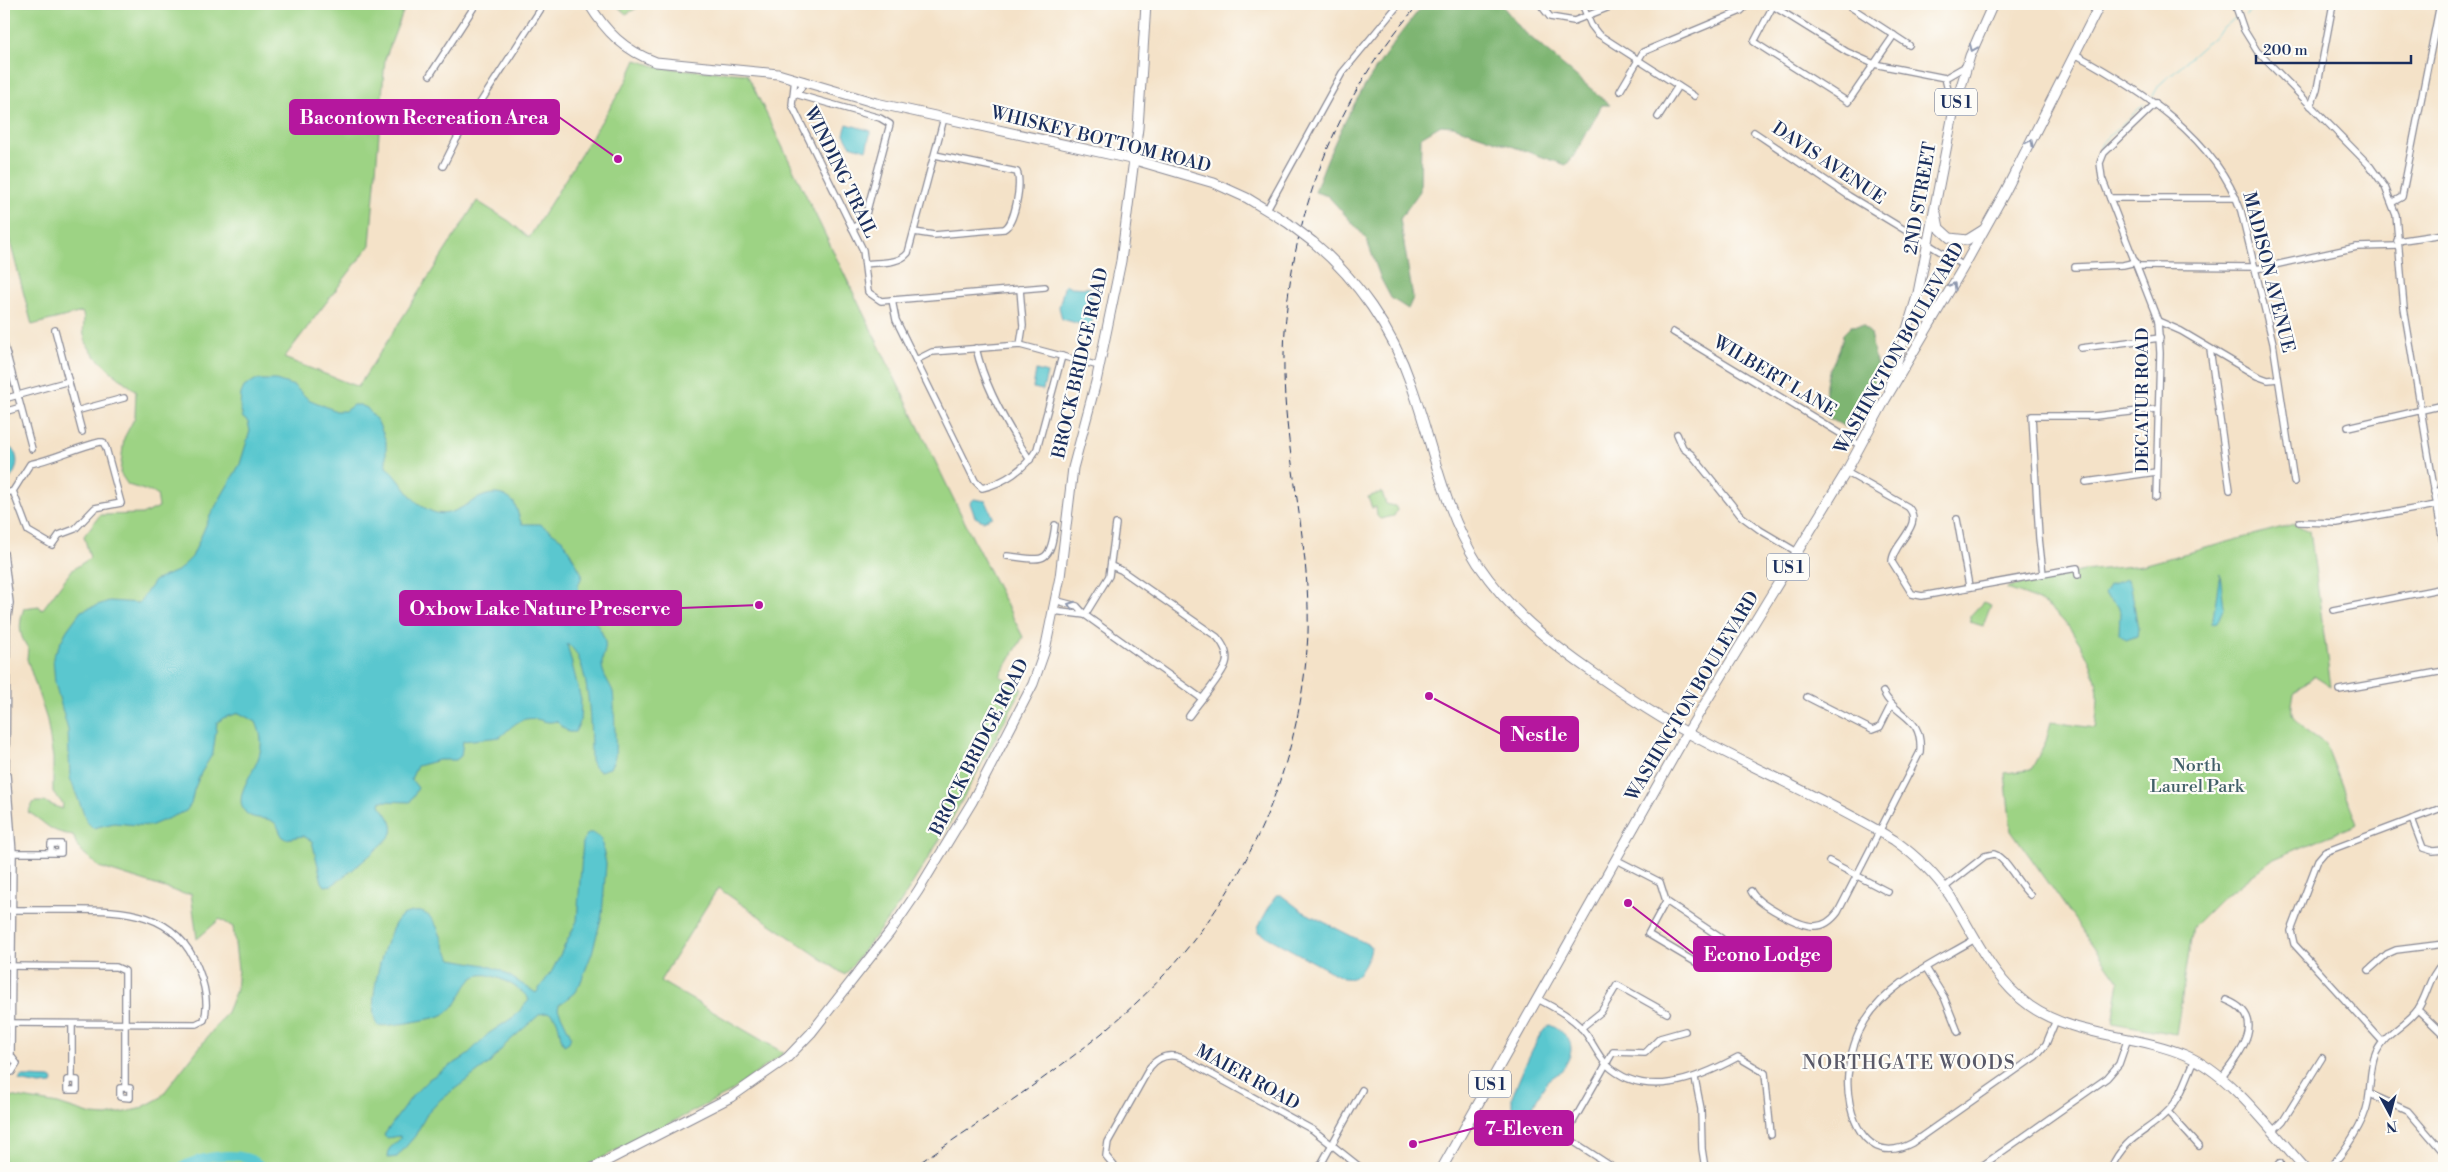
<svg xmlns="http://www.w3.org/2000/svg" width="2448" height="1172" viewBox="0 0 2448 1172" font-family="'Libre Bodoni',serif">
  <rect width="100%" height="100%" fill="#fdfcf7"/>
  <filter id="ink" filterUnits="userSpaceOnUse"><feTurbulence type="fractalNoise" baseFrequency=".02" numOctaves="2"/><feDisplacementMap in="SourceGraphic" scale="10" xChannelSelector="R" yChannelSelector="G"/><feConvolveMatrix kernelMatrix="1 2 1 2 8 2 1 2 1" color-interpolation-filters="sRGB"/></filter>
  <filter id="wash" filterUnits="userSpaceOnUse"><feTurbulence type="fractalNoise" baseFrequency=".0096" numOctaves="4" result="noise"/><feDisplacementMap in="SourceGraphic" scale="20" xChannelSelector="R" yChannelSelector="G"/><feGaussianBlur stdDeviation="1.12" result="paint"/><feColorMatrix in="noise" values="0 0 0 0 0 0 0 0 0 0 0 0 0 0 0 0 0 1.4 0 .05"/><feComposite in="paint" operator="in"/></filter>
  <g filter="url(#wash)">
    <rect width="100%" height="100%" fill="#f4e2c8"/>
    <g fill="#9dd384" stroke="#5c8171">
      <path d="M4,4H406L385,59L370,245L284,358L358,387L477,201L509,221L529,238L627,80L636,60L662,68L747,74L975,543L1023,637L1000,676L1022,689L947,828L899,905L845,975L718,888L660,981L784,1053L729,1093L582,1168H4V1095L58,1104L92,1115L107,1116L139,1109L160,1098L227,1012L236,990L238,969L233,927L220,919L197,939L191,893L184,894L99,867L78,848L73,835C48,832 47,823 28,812L34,802H45L62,809L63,804L53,792V758L47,720L27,659L28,648C18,634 19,624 24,608L39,606L42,610L72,570L90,558L84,536L100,515L144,514L159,507L157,494L128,485L120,473L124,438L135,417L136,391C121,379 87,356 84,335C82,327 86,321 82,312L32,325L4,219Z"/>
      <path d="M617,4H644L626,14L616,5Z"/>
      <path d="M1382,492L1386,504L1395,506L1397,510L1394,516L1380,519L1377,516L1376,507L1372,508L1368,497Z"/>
      <path d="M2294,524L2310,531L2331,687L2314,676L2294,693C2293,699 2291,707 2292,713C2294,726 2317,736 2326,745L2357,824L2274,859L2221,899L2193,927L2176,1034L2112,1023L2119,982L2011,830L2005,773L2031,770L2046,741L2051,722L2095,728C2096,718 2098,707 2098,697C2098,664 2068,617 2040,602C2030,596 2018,593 2007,589L2008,587L2084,571L2143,565Z"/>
      <path d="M1983,602L1991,605L1983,626L1970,622V616Z"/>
    </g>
    <g fill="#7eb572" stroke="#4c7268">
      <path d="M1424,4H1501L1522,30L1610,105H1602L1576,153L1566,165L1453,126L1441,125L1421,137L1420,191L1400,219L1413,298L1408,309L1391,298L1381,279L1366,238L1328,196L1315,192C1339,121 1377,61 1424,4Z"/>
      <path d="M1863,325L1870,333L1878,372L1857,422L1853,428L1849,429L1827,417L1824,412C1828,402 1825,394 1826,384C1828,366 1842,352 1843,334L1851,326Z"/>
    </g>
    <g fill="#5ac7cf" stroke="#3a7b96">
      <path d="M847,124L871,131L866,150L850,145L844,134Z"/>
      <path d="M1065,284L1071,287L1091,288L1092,307L1087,310V314L1092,318V325L1087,326L1062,319L1059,307Z"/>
      <path d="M1036,370L1047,373L1043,390L1033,388Z"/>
      <path d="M255,380H276L294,386L308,399L336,411H345L353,405H360L367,408L378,422L386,441V467C405,482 408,502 433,512C459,522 478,485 505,496C508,498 512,500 514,503C518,510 518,517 522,524H540L563,540L582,574C582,579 578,583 578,588C579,610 598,619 604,638C608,651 602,653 602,664C602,675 610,683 613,692C614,696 616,753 615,757C614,761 611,765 610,768L600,771L594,767L591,760C591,736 591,656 567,644L581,700L580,722L575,732H568L556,721C547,724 543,720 536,719C519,716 511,728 500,737L463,741L461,756L456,760H439L417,766L411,779L418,788L410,802L381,801L380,805C385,812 395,823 392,833C390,840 341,880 332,885L325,886L322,882L312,841L303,836L285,839C279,834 280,828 275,823C268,816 254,821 246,813C231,797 255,772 259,756C263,744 261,733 256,722L239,713L223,718L217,723L213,753L201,773L194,790L191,804L186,811L150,826L114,823L93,828L87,822L70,778L68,730L55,683L53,657L67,630L81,611L109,601L139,603L154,581L179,570L192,557L210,516L240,464L250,431L248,422L243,418L240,407L241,394L244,387Z"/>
      <path d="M11,448C21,457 17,472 8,481L4,478V453Z"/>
      <path d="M974,499L986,501L993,517L983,521L975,517L970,503Z"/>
      <path d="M2220,574L2224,607L2217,623L2212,624Z"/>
      <path d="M2127,579L2131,586L2138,629L2137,636L2126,640L2119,634L2120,612L2118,606L2104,594L2109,585Z"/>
      <path d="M588,833H593L601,839L606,864L602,915L592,953L580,984L574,993L559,1005L558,1009L571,1036L569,1042L564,1045C557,1033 562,1008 540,1014L505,1045L490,1063L441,1099L427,1114L415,1136L397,1157L388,1158L389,1149L400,1139V1136L386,1138L384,1135L413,1095L429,1079L465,1057L488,1034L515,1016L529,1000C525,992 513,985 505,981C459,958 471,1004 440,1016C429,1020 390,1026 378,1026C364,1010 385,932 400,917C405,913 414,911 421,912C440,917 441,946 452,959L485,965L500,970L536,993L552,971L577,921L583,841Z"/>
      <path d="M1276,895H1281L1302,911L1371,946C1371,954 1361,976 1352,978C1349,979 1346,978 1343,978L1258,932V927Z"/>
      <path d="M1550,1025C1574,1036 1577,1051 1561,1071C1557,1075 1552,1077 1548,1081C1541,1090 1535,1101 1531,1112L1522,1114L1512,1107V1097C1518,1083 1538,1029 1550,1025Z"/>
      <path d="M28,1077L50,1078L53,1080L52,1084L40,1085L19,1081L21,1077Z"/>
    </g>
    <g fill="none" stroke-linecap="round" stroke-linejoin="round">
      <g stroke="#5ac7cf" stroke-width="1">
        <path d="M2245,15L2259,4"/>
        <path d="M2153,96L2159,85L2235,18"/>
        <path d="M2100,148L2102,143L2144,104"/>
      </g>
      <path stroke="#5ac7cf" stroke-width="9" d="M181,1168C197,1155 250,1148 262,1168"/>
    </g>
  </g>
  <g filter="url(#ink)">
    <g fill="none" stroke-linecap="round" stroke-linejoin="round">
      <g stroke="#888893" stroke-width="8">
        <g id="street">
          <path d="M1540,4L1550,17L1574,21L1617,4"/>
          <path d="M1582,4L1591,25L1598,34L1694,96"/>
          <path d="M1774,4L1754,42L1848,102L1894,35"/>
          <path d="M1846,4L1909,45"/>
          <path d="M2235,4L2244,30L2257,51L2370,166L2385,187L2396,215L2404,308L2444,548"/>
          <path d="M1773,6L1847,52L1874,64L1945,78L1966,66"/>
          <path d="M2075,54C2141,90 2215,137 2241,211L2273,343L2294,482"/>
          <path d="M430,75L476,4"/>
          <path d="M795,78L792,105L863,250L868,292L881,301L1045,287"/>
          <path d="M1945,78L1950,98L1957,99"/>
          <path d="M1620,91L1643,52L1741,11L1748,4"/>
          <path d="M795,94L880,118L890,124L865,218L861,223L852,228"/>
          <path d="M795,94L801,88L803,80"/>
          <path d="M2311,106L2317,89L2333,4"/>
          <path d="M1658,117L1678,86"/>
          <path d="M1754,132L1849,196L1964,266"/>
          <path d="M443,166L456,140L544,4"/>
          <path d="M2110,198H2236"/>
          <path d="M2393,202L2402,197L2440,4"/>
          <path d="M1267,209L1342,73L1399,4"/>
          <path d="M914,232L934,235L1004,229C1015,224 1022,183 1017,172L935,155"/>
          <path d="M2397,241L2444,234"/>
          <path d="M865,264C878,262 898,265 908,253L944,118"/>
          <path d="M2138,266L2255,267"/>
          <path d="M2075,267L2123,265L2136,262"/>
          <path d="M2256,269L2357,247L2398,246"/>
          <path d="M1020,289L1023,326L1020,345"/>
          <path d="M892,300L896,320L975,481L982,488C1004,483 1025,469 1037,449L1062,356"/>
          <path d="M2158,321L2181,331L2257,376L2268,380L2278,379"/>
          <path d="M55,330L82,432"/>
          <path d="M1673,332L1861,446"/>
          <path d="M4,344L32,449"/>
          <path d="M976,348C985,388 1007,426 1030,460"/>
          <path d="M2081,348L2160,338"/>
          <path d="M2210,349L2230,490"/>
          <path d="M916,360L932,352L1020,345L1099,366"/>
          <path d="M4,399L69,381"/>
          <path d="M76,411L124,398"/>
          <path d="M4,412L21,407"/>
          <path d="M2348,427L2444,405"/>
          <path d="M1677,434L1683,448L1692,455L1741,516L1760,530L1797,552"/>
          <path d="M1846,472L1908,507C1925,525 1892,544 1892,562L1912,594L1922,596L2077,568L2078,575"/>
          <path d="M2086,482L2156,472"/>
          <path d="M2434,492L2444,490"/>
          <path d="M4,494L13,491L30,464C54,459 75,448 100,442H103L106,448L121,503L95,508L75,529L59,535L52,545L28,531L13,491"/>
          <path d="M2156,497L2160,353L2158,321L2102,178L2100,163L2104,153L2156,103"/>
          <path d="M1957,519L1969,586"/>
          <path d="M2299,522L2337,523L2436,505"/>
          <path d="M1116,524L1109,576L1085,615L1201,698"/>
          <path d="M4,525V538"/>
          <path d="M4,553L10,603L7,625L6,778"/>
          <path d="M1007,556C1043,560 1050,566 1055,525"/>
          <path d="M1111,566L1121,570L1217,637C1223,644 1229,653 1226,663C1223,675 1198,703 1189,716"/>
          <path d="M2043,574L2039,538L2032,416H2095L2157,409"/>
          <path d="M2333,610L2444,588"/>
          <path d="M1053,611L1085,615L1077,606L1054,600"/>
          <path d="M2339,690L2444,671"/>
          <path d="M1807,697L1872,730L1880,727L1891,705"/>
          <path d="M4,807L5,787"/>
          <path d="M2412,819L2423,848L2433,851L2444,850"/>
          <path d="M4,853H61V844H51V853"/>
          <path d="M1615,859L1660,882L1666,901L1721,938L1728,947L1695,962L1648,934L1666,901"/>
          <path d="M1829,861L1888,892"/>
          <path d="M1944,888L1985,856L1994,854C2006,858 2019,885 2030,895"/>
          <path d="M1751,891C1757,904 1800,927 1815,926C1825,926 1832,920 1838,912L1920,752C1923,715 1897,719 1883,692"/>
          <path d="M4,910C27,910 50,910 73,910C124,910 176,911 198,968C204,983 209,1004 204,1020L196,1024L4,1023"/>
          <path d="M1975,939C1937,962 1889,982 1865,1021C1855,1037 1850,1056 1848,1075C1845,1113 1865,1168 1912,1143L2036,1056L2046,1044L2056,1020"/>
          <path d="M4,966L116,967L125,971V1088H120V1097L130,1098V1088H125"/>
          <path d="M1926,968L1944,997L1958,1032"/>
          <path d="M2369,970L2387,954L2396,950L2444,944"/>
          <path d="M1538,999C1556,1009 1574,1017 1587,1035C1593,1044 1598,1055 1606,1064C1644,1101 1698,1079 1738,1057L1765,1073L1771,1135"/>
          <path d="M2418,1010L2444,1035"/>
          <path d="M72,1024V1080H67V1090H77V1080H72"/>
          <path d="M1581,1028L1601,1012L1617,985L1667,1013"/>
          <path d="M2383,1042L2294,944L2291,931L2318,860L2325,852L2444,807"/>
          <path d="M4,1057L11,1056"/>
          <path d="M4,1072H12L17,1064L11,1056L13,853L7,775"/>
          <path d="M2222,1077C2240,1054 2270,1017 2226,1000"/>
          <path d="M1695,1078L1701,1109L1702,1149L1705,1168"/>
          <path d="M2370,1094L2408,1111L2444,1153"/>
          <path d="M2168,1112L2199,1146"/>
          <path d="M2272,1132L2283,1121L2322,1058"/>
          <path d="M1116,1168L1106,1156L1108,1142L1150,1067C1158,1057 1169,1053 1182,1058L1313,1130L1361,1168"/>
          <path d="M1319,1168L1362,1090"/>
          <path d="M1614,1168L1571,1140L1569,1129L1613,1052L1645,1053L1660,1038L1685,1031"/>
          <path d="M1979,1168L2107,1078L2119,1064L2128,1038"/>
          <path d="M2111,1168C2126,1135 2146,1134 2168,1111C2181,1098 2188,1075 2195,1059"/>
          <path d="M2277,1168L2280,1163"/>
          <path d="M2329,1168C2343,1155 2365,1121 2368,1102C2371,1087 2369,1068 2376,1053C2384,1034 2407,1025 2418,1009C2429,992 2428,977 2444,962"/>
        </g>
      </g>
      <g stroke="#888893" stroke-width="11">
        <g id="secondary">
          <path d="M589,4C606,32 624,50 656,62L778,74L876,103L1135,160L1214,183L1247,198L1288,223"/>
          <path d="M1313,242C1357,279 1392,329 1411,384C1433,445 1443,509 1478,564C1509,610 1550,643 1595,674C1625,695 1656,716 1688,733C1756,770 1828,800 1894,840C1915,855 1935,874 1950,896C1974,934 1992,979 2030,1006C2074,1037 2136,1034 2185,1055C2231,1074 2271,1131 2305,1168"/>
          <path d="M593,1168L731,1097L787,1058L811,1033L890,932L918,891L972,802L1033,684L1045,650L1060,577L1073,468L1096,382L1121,261L1138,128L1146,4"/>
        </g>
      </g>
      <g stroke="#888893" stroke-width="11">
        <g id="primary">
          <path d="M1936,213L1939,228L1950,238L1967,240L1983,230"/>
          <path d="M1889,388L1918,293L1953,114L1970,56L1993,4"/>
          <path d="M1442,1168L1687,733L1846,472L1885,400L1964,266L2005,192L2100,4"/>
        </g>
      </g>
      <use href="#street" stroke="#fff" stroke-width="5.5"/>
      <use href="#secondary" stroke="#fff" stroke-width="9"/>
      <use href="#primary" stroke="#fff" stroke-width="9"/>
      <path stroke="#1b2f5e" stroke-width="1" stroke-dasharray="8 4" stroke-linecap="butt" d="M912,1168C1016,1096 1130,1030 1205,925C1267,840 1303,738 1308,633C1310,561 1294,492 1287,422C1271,273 1318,116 1419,4"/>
      <g stroke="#888893" stroke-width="11" stroke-linecap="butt">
        <path id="secondary-bridge" d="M1288,223L1313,242"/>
      </g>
      <use href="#secondary-bridge" stroke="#fff" stroke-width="9"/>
    </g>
    <defs><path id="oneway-chevron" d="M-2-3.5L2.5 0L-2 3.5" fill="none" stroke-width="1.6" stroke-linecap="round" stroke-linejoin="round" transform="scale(1.25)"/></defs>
    <g stroke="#8d97ae">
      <use href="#oneway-chevron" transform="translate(1973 48) rotate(113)"/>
      <use href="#oneway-chevron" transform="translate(2030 143) rotate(-63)"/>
      <use href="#oneway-chevron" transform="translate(1953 286) rotate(-60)"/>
      <use href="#oneway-chevron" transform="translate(1071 605) rotate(-160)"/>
    </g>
  </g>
  <g text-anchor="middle" stroke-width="4.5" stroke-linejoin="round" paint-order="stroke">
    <g fill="#fdfcf7" stroke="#5f6c8c" stroke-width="1">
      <rect x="1935" y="88.5" width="42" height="27" rx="4"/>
      <rect x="1767" y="553.5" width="42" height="27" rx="4"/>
      <rect x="1469" y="1070.5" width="42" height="27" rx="4"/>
    </g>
    <g font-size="16" font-weight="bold" fill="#1b2f5e">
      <text x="1956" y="108">US 1</text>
      <text x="1788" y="573">US 1</text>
      <text x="1490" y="1090">US 1</text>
    </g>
    <g font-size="18" fill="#1b2f5e" stroke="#fdfcf7">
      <text transform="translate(1101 139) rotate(14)" y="6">WHISKEY BOTTOM ROAD</text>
      <text transform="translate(1829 163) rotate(34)" y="6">DAVIS AVENUE</text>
      <text transform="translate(841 172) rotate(64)" y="6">WINDING TRAIL</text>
      <text transform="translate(1920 198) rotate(-80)" y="6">2ND STREET</text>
      <text transform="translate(2269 272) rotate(76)" y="6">MADISON AVENUE</text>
      <text transform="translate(1899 348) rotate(-60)" y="6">WASHINGTON BOULEVARD</text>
      <text transform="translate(1080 363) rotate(-77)" y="6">BROCK BRIDGE ROAD</text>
      <text transform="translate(1775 376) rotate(31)" y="6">WILBERT LANE</text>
      <text transform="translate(2142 400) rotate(-90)" y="6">DECATUR ROAD</text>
      <text transform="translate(1692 696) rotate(-59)" y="6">WASHINGTON BOULEVARD</text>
      <text transform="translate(979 747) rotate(-63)" y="6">BROCK BRIDGE ROAD</text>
      <text transform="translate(1248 1077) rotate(29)" y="6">MAIER ROAD</text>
    </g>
    <g font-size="18" fill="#426069" stroke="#fdfcf7">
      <text x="2197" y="771">North<tspan x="2197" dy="21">Laurel Park</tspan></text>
    </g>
    <g font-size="19" letter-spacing="1" fill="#595968" stroke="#fdfcf7">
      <text x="1909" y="1069">NORTHGATE WOODS</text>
    </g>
  </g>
  <path fill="none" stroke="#b5179e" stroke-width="2" d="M618 159L559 117M759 605L681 608M1429 696L1501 734M1628 903L1694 954M1413 1144L1475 1128"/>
  <g fill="#b5179e" stroke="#fdfcf7" stroke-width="2">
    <circle cx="618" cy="159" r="5"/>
    <circle cx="759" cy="605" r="5"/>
    <circle cx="1429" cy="696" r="5"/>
    <circle cx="1628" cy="903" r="5"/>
    <circle cx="1413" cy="1144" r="5"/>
  </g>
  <g fill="#b5179e" stroke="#b5179e" stroke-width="2">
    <rect x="290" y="100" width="269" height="34" rx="5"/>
    <rect x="400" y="591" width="281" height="34" rx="5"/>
    <rect x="1501" y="717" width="77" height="34" rx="5"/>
    <rect x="1694" y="937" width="137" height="34" rx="5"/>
    <rect x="1475" y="1111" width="98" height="34" rx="5"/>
  </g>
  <g font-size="19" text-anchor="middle" font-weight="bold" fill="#fff">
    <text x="424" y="124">Bacontown Recreation Area</text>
    <text x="540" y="615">Oxbow Lake Nature Preserve</text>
    <text x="1539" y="741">Nestle</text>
    <text x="1762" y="961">Econo Lodge</text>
    <text x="1524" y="1135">7-Eleven</text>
  </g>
  <rect width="2448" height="1172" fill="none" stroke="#fdfcf7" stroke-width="20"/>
  <g transform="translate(2390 1114) rotate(173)" stroke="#fdfcf7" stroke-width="4" paint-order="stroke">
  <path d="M0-4L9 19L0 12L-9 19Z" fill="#1b2f5e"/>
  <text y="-8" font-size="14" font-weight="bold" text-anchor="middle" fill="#1b2f5e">N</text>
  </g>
  <path d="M2256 55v8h155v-8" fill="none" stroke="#1b2f5e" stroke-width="2.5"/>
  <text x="2263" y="55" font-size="15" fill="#1b2f5e" stroke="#fdfcf7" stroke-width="4" paint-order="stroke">200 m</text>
</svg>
